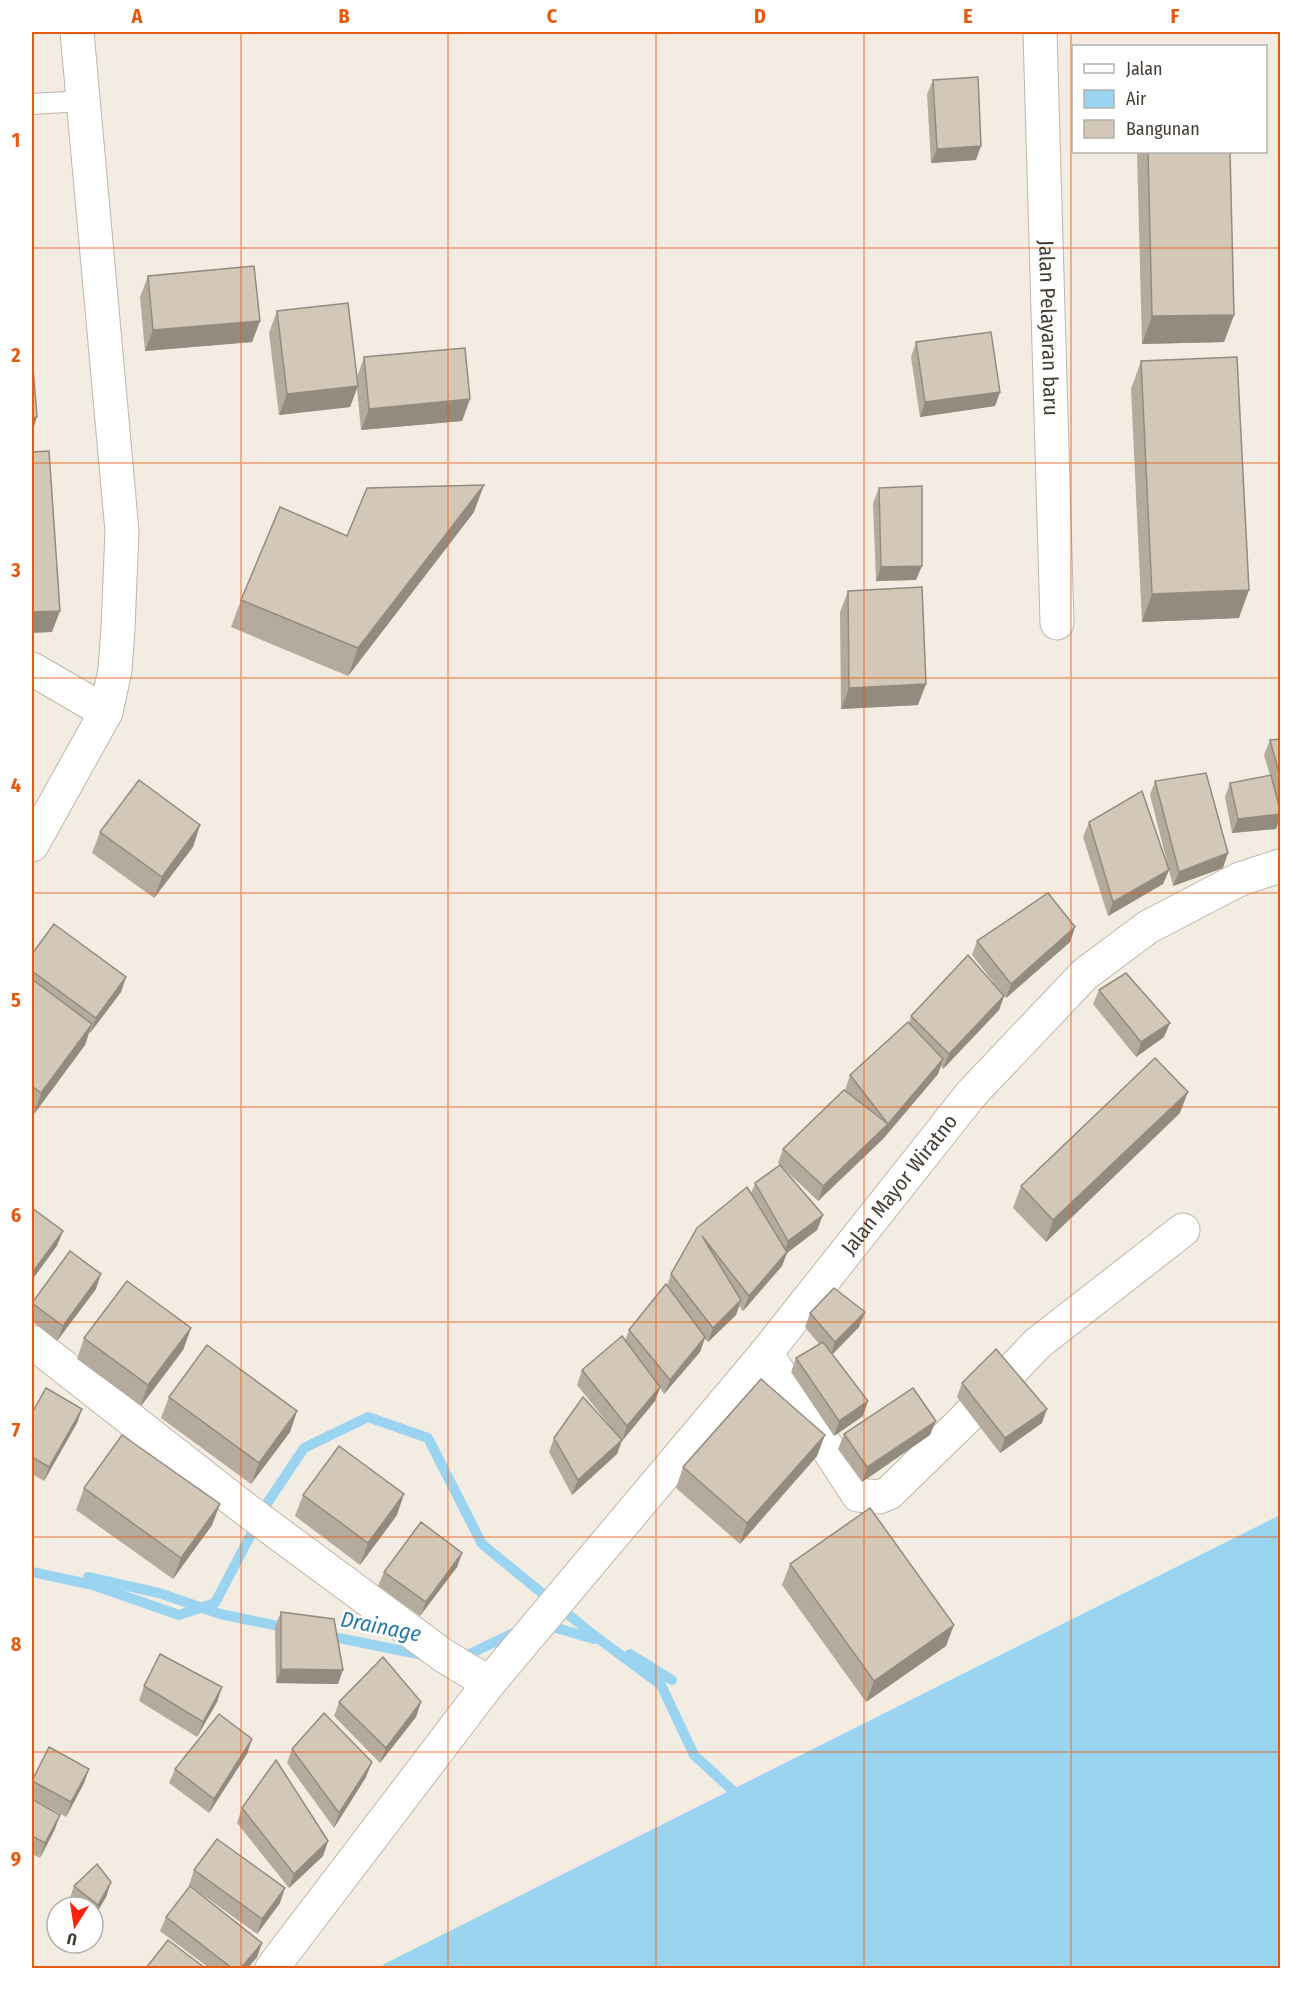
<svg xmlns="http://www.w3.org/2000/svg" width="1312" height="2000" viewBox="0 0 1312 2000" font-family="'Fira Sans Condensed',sans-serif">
  <rect width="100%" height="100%" fill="#f2ece2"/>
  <path fill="#9bd4f1" d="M1280,1515V1968H381L384,1964Z"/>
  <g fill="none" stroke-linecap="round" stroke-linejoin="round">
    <g stroke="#9bd4f1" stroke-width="10">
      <path d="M32,1572L93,1585L179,1615L215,1603L268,1502L304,1448L368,1417L428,1438L482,1544L591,1633L661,1685L694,1755L742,1799"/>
      <path d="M88,1577L159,1593L220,1614L288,1628"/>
      <path d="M543,1624L594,1639"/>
      <path d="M324,1635L423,1655"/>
      <path d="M630,1654L672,1680"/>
      <path d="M459,1659L518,1631"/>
    </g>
    <g stroke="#c0b6a8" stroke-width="22">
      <path id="service" d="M32,104L83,101"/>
    </g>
    <g stroke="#c0b6a8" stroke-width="35">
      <g id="minor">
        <path id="s1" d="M1040,32L1057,623"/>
        <path d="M32,669L106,712"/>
        <path d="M32,845L106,712L115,670L118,628L122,531L77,32"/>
        <path d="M32,1342L244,1508L444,1656L489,1683"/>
        <path d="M766,1353L858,1495L879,1497L889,1493L963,1421L1038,1343L1183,1230"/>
        <path id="s2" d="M272,1968L489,1683L766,1353L972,1093L1085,974L1148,927L1240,879L1280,866"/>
      </g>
    </g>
    <use href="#service" stroke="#fff" stroke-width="20"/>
    <use href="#minor" stroke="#fff" stroke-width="33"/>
  </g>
  <g fill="#b5ab9d">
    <path d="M933,80L976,160L931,163L927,94Z"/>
    <path d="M1137,152H1230L1234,315L1224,342L1142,344Z"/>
    <path d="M148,276L260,321L252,342L145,351L140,297Z"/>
    <path d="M277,311L357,377L364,357L470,399L462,421L361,430L357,388L350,407L279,415L269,333Z"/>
    <path d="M916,342L1000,392L995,406L920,417L911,357Z"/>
    <path d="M1141,361L1239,618L1142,622L1131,389Z"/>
    <path d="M879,488L916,580L876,581L873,503Z"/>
    <path d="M474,512L348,676L231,627L241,600L347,536Z"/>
    <path d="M848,591L918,705L841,709L840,612Z"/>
    <path d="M1281,739V815L1276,829L1232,833L1225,797L1230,783L1270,775L1264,755L1270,740Z"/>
    <path d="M1155,781L1223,868L1173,886L1150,795Z"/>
    <path d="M1089,822L1169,870L1163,884L1108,916L1083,837Z"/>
    <path d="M200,825L193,847L154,898L92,853L100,832Z"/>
    <path d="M1075,927L1070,942L1006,998L1004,996L999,1010L943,1069L941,1066L938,1074L883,1139L818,1201L782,1167L823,1215L817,1230L787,1253L782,1266L743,1311L739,1306L736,1315L708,1342L705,1339L700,1352L664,1394L660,1388L655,1401L622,1441L617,1454L572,1495L549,1452L554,1438L611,1427L577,1385L582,1370L625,1341L629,1330L667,1286L671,1274L751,1193L755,1183L780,1165L778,1163L783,1149L847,1092L845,1090L850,1075L909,1023L911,1016L1004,996L972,955L977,941Z"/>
    <path d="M32,954L126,977L121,992L90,1033L89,1032L85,1045L34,1114L32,1113Z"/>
    <path d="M1099,990L1164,1037L1136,1057L1093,1004Z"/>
    <path d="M1180,1113L1046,1242L1013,1208L1021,1186Z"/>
    <path d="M96,1289L57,1341L32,1321V1303Z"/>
    <path d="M865,1312L859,1327L832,1354L863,1416L834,1436L791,1372L796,1358L819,1344L805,1327L810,1313Z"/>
    <path d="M191,1328L183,1350L141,1406L77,1359L84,1338Z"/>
    <path d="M962,1383L1042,1423L1000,1453L957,1397Z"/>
    <path d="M169,1397L297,1411L290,1432L251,1484L161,1418Z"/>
    <path d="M82,1409L77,1423L44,1481L32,1474V1413Z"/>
    <path d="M844,1434L930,1435L862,1482L838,1449Z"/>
    <path d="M817,1456L740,1544L676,1488L683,1467Z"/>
    <path d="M84,1488L220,1504L212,1525L173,1579L76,1510Z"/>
    <path d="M303,1495L397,1515L360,1565L295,1516Z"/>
    <path d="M462,1553L457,1567L420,1616L378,1586L384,1572Z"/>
    <path d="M790,1564L946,1646L866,1702L782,1585Z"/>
    <path d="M281,1612L338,1684L276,1683L275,1627Z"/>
    <path d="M144,1686L222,1687L217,1702L197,1737L139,1701Z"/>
    <path d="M339,1702H421L416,1717L380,1763L334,1716Z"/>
    <path d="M252,1739L247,1754L209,1813L169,1783L175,1769Z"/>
    <path d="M292,1749L366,1777L334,1828L287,1763Z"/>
    <path d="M89,1769L84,1783L66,1817L32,1798V1779Z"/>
    <path d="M32,1799L55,1829L40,1858L32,1854Z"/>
    <path d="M242,1808L328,1841L323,1856L289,1888L237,1823Z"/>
    <path d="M194,1870L280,1903L257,1934L189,1885Z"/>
    <path d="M111,1882L106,1897L93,1919V1907H77L69,1901L74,1886Z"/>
    <path d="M166,1917L262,1943L257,1957L248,1968H209L160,1931Z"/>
  </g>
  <g fill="#948b80">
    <path d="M981,146L976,160L931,163L937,149Z"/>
    <path d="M1234,315L1224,342L1142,344L1152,316Z"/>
    <path d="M260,321L252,342L145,351L153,330Z"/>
    <path d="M358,386L350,407L279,415L287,394Z"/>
    <path d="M1000,392L995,406L920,417L925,402Z"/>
    <path d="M470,399L462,421L361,430L369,409Z"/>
    <path d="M37,417L32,433V418Z"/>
    <path d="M484,485L474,512L348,676L358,648Z"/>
    <path d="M922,566L916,580L876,581L881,567Z"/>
    <path d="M1249,590L1239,618L1142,622L1152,594Z"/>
    <path d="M60,611L52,632L32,633V612Z"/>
    <path d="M926,684L918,705L841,709L849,688Z"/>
    <path d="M1281,814L1276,829L1232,833L1238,819Z"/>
    <path d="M200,825L193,847L154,898L162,877Z"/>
    <path d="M1228,853L1223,868L1173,886L1179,872Z"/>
    <path d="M1169,870L1163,884L1108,916L1113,902Z"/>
    <path d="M1075,927L1070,942L1006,998L1011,984Z"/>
    <path d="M126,977L121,992L90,1033L96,1018Z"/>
    <path d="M1004,996L999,1010L943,1069L949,1054Z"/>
    <path d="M1170,1023L1164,1037L1136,1057L1141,1042Z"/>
    <path d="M92,1024L85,1045L34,1114L41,1093Z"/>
    <path d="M943,1059L938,1074L883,1139L818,1201L823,1186L888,1124Z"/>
    <path d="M1188,1092L1180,1113L1046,1242L1053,1220Z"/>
    <path d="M823,1215L817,1230L787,1253L782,1266L743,1311L749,1296L783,1256L788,1241Z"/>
    <path d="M63,1231L57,1246L32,1280V1273Z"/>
    <path d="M101,1274L96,1289L57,1341L63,1326Z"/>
    <path d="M741,1300L736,1315L708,1342L713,1328Z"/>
    <path d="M865,1312L859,1327L830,1357L835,1342Z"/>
    <path d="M191,1328L183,1350L141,1406L148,1385Z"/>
    <path d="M705,1337L700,1352L664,1394L670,1380Z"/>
    <path d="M660,1387L655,1401L622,1441L627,1426Z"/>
    <path d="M868,1401L863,1416L834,1436L839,1421Z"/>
    <path d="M82,1409L77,1423L44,1481L49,1467Z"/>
    <path d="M1047,1409L1042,1423L1000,1453L1005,1438Z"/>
    <path d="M297,1411L290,1432L251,1484L259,1463Z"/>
    <path d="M936,1421L930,1435L862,1482L867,1467Z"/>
    <path d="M825,1435L817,1456L740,1544L747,1523Z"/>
    <path d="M622,1440L617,1454L572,1495L578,1480Z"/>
    <path d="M404,1494L397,1515L360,1565L368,1543Z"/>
    <path d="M220,1504L212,1525L173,1579L181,1558Z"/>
    <path d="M462,1553L457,1567L420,1616L426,1602Z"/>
    <path d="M954,1625L946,1646L866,1702L874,1681Z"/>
    <path d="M281,1669L343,1670L338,1684L276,1683Z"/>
    <path d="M222,1687L217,1702L197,1737L203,1722Z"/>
    <path d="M421,1702L416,1717L380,1763L386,1748Z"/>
    <path d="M252,1739L247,1754L209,1813L214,1799Z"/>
    <path d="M372,1762L366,1777L334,1828L339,1813Z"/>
    <path d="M89,1769L84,1783L66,1817L71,1802Z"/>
    <path d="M60,1815L55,1829L40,1858L45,1843Z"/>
    <path d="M328,1841L323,1856L289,1888L294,1874Z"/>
    <path d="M111,1882L106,1897L93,1919L98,1905Z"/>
    <path d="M285,1888L280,1903L257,1934L262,1919Z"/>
    <path d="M262,1943L257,1957L248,1968H241Z"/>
  </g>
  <g fill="#d3c7b7" stroke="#948b80" stroke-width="1.5">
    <path d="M978,77L981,146L937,149L933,80Z"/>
    <path d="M1148,152H1230L1234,315L1152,316Z"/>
    <path d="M254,266L260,321L153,330L148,276Z"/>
    <path d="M348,303L358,386L287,394L277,311Z"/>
    <path d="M991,332L1000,392L925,402L916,342Z"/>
    <path d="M465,348L470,399L369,409L364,357Z"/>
    <path d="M32,355L37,417L32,418Z"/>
    <path d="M1237,357L1249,590L1152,594L1141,361Z"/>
    <path d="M49,451L60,611L32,612V452Z"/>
    <path d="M484,485L358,648L241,600L280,507L347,536L367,488Z"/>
    <path d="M922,486V566L881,567L879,488Z"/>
    <path d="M922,587L926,684L849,688L848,591Z"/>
    <path d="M1281,739V780L1270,740Z"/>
    <path d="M1206,773L1228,853L1179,872L1155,781Z"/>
    <path d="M1271,775L1281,814L1238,819L1230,783Z"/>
    <path d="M139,780L200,825L162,877L100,832Z"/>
    <path d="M1142,791L1169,870L1113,902L1089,822Z"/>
    <path d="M1048,893L1075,927L1011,984L977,941Z"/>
    <path d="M54,924L126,977L96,1018L32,971V954Z"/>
    <path d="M968,955L1004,996L949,1054L911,1016Z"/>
    <path d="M1126,973L1170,1023L1141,1042L1099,990Z"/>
    <path d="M33,980L92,1024L41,1093L32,1086V982Z"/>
    <path d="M908,1022L943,1059L888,1124L823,1186L783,1149L844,1090L888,1124L850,1075Z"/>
    <path d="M1155,1058L1188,1092L1053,1220L1021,1186Z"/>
    <path d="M780,1165L823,1215L788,1241L755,1183Z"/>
    <path d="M747,1187L787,1252L749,1296L702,1236L741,1300L713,1328L671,1274L697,1228Z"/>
    <path d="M32,1208L63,1231L32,1273Z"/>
    <path d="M70,1251L101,1274L63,1326L32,1303Z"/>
    <path d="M127,1281L191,1328L148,1385L84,1338Z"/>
    <path d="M666,1284L705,1337L670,1380L629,1330Z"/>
    <path d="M834,1288L865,1312L835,1342L810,1313Z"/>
    <path d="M622,1336L660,1387L627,1426L582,1370Z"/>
    <path d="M823,1342L868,1401L839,1421L796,1358Z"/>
    <path d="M207,1345L297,1411L259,1463L169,1397Z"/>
    <path d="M996,1349L1047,1409L1005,1438L962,1383Z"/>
    <path d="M761,1379L825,1435L747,1523L683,1467Z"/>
    <path d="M46,1388L82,1409L49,1467L32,1457V1413Z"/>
    <path d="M913,1388L936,1421L867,1467L844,1434Z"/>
    <path d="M583,1397L622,1440L578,1480L554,1438Z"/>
    <path d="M122,1435L220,1504L181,1558L84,1488Z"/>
    <path d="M339,1446L404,1494L368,1543L303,1495Z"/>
    <path d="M870,1508L954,1625L874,1681L790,1564Z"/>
    <path d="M421,1522L462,1553L426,1602L384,1572Z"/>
    <path d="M281,1612L334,1619L343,1670L281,1669Z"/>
    <path d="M160,1654L222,1687L203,1722L144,1686Z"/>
    <path d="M383,1657L421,1702L386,1748L339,1702Z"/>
    <path d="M324,1713L372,1762L339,1813L292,1749Z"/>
    <path d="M219,1714L252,1739L214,1799L175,1769Z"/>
    <path d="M49,1747L89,1769L71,1802L32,1781Z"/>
    <path d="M276,1760L328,1841L294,1874L242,1808Z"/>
    <path d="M32,1799L60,1815L45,1843L32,1836Z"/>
    <path d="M217,1839L285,1888L262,1919L194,1870Z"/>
    <path d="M97,1864L111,1882L98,1905L74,1886Z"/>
    <path d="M190,1886L262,1943L241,1968H232L166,1917Z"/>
    <path d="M168,1940L205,1968H146Z"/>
  </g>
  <path fill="none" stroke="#e8590c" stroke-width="1.5" stroke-opacity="0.55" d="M241,32V1968M448,32V1968M656,32V1968M864,32V1968M1071,32V1968M32,248H1280M32,463H1280M32,678H1280M32,893H1280M32,1107H1280M32,1322H1280M32,1537H1280M32,1752H1280"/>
  <g text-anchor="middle" stroke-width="4.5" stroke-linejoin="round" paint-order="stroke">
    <g font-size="21" fill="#433c33" stroke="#fff">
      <text dy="7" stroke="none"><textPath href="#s1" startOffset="296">Jalan Pelayaran baru</textPath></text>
      <text dy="7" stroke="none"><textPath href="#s2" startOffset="1004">Jalan Mayor Wiratno</textPath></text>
    </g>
    <g font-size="22" font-style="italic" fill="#297aa8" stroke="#fff">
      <text transform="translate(381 1626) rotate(11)" y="8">Drainage</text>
    </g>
  </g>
  <rect width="1312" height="2000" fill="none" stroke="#ffffff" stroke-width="66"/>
  <rect x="1072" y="45" width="195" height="108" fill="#ffffff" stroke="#b4b1ad" stroke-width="1.5"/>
  <rect x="1084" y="64" width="30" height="9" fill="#ffffff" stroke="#b4b1ad" stroke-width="1.5"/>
  <text x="1126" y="75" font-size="18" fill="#433c33">Jalan</text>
  <rect x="1084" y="90" width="30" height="18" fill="#9bd4f1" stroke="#b4b1ad" stroke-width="1.5"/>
  <text x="1126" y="105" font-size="18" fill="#433c33">Air</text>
  <rect x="1084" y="120" width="30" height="18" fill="#d3c7b7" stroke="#b4b1ad" stroke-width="1.5"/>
  <text x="1126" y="135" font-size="18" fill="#433c33">Bangunan</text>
  <g transform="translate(75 1925) rotate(192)"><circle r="28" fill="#ffffff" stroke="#b4b1ad" stroke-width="1.5"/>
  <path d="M0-4.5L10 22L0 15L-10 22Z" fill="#ff210c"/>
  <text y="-9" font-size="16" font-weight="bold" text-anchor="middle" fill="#433c33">U</text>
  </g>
  <rect x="33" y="33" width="1246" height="1934" fill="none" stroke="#e8590c" stroke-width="2"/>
  <g font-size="20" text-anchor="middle" font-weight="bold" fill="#e8590c">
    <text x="137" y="23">A</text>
    <text x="344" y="23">B</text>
    <text x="552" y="23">C</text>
    <text x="760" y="23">D</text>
    <text x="968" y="23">E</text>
    <text x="1175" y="23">F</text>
    <text x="16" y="147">1</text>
    <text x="16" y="362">2</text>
    <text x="16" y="577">3</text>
    <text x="16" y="792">4</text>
    <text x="16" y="1007">5</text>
    <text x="16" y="1222">6</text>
    <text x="16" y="1437">7</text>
    <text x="16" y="1651">8</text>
    <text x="16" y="1866">9</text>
  </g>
</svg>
